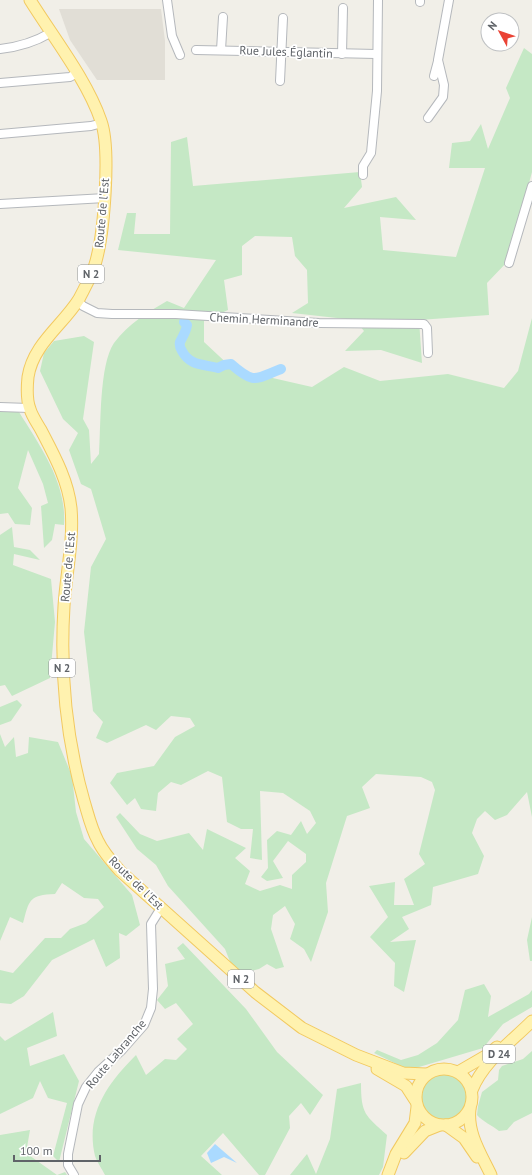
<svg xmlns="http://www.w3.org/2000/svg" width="532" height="1175" viewBox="0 0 532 1175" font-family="'PT Sans',sans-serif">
  <rect width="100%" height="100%" fill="#f1efe8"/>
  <path fill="#e1ded6" d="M59,9H161L165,41V80H97L70,40Z"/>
  <g fill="#c5e8c5">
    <path d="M524,48L532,54V172L508,261L487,283L489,315L419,320L422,363L381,350L345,351L364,331L355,320L292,313L308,303L307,270L295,256L292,237L255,236L242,246V275L224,280L228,310L204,321V342L233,369L312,387L344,367L380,381L448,374L504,388L518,371L532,318V817L527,792L507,815L495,820L485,811L477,819L472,833L484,856L478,874L433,887L431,905L402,917L409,929L390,942L416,940L404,992L394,986L395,963L370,937L388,917L369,886L395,882L394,905H414L404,879L425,864L419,854L435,790L432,782L421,777L376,774L362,787L370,808L347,816L326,883L328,912L311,962L304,949L290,939L295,924L285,906L273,915L271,929L284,967L276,969L267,964L259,969L242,973L231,964L225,949L168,886L156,865L137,849L116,817L120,813L140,834L157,841L189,833L203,850L207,829L246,848L235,858L250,871L245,884L260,891L280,885L292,889V875L306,862V854L288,841L273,861L283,878L267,881L261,877L268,868L267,840L277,831L291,835L301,821L307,834L316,823L310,811L283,793L260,791L262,860L250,858L253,829H241L227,822L222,777L208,771L181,785L171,782L158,793L156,811L141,809L135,798L127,805L110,783L117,773L154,766L175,737L195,726L190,718L171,716L156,730L146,725L107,743L96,738L103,722L93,711L84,632L91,567L106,539L91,489L81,484L69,450L78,433L63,419L40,371L44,353L54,341L84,336L94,342L83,419L89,430L91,464L99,454C101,426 99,365 114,343C128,324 148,312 167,301L184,308L216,260L118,250L127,213H136L134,234H170L171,142L187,137L193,186L360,172L362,187L344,208L396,197L416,220L380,217L383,250L456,257L485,168H449L452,143L470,141L481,124L488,149L510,98L506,88Z"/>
    <path d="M0,411L19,412C40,446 67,483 64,525L55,524L52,540L44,548L41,506L48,503L43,484L28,450L18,488L32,508L30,525L15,524L8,513L0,514Z"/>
    <path d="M12,527L14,547L30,550L40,560L14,554L13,565L51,579L55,622L50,678L12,696L5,685L0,686V535Z"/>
    <path d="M17,700L22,705L11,721L0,725V707Z"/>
    <path d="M0,734L5,747L14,737L16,757L28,753L29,737L58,742L72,776L76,812L84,839L132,895L140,925L126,936L119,933L120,958L106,967L94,939L52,960L24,996L11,1004L0,1003V970L13,973L45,938H61L70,929L86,923L104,907L98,899L84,898L62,883L55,894C29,895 29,900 23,923L10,917L0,941Z"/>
    <path d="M532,917V961H530L527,940Z"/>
    <path d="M183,943L246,1009L277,1052L323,1095L310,1115L301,1103L289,1116L290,1128L265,1175H259L223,1133L201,1156L222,1175H105C102,1169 97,1162 95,1156C85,1114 108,1083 136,1055L146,1075L165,1059L176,1060L187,1049L177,1039L193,1024L176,1003L165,1009L157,1000L168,986L165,964L185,959L177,948Z"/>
    <path d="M484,984L491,996L488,1017L529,994L532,990V1007L503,1024L483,1048L409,1070L374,1053L377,1050L401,1060L418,1055L437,1043L458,1020L465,990Z"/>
    <path d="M53,1012L57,1036L27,1048L30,1066L64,1054L79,1081L59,1162L53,1156L67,1103L48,1098L40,1081L33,1098L0,1114V1036L5,1041Z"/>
    <path d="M532,1051V1113L514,1122L507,1130L499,1131C492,1125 483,1122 477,1115L478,1106L482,1092L498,1080L499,1070L502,1066L523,1059Z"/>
    <circle cx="443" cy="1097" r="24"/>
    <path d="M361,1083C361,1114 365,1115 387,1135L383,1167L379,1175H290L307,1154L316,1174L330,1139L337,1089Z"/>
    <path d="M30,1130L26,1153L57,1175L65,1172L67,1175H0V1135Z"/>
  </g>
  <path fill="#aadaff" d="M215,1144L237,1163L224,1157L211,1163L207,1153Z"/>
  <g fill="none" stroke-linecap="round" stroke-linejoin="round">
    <path stroke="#aadaff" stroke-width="10" d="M184,322L187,325C186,332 183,336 180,342C179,346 180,348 182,351C190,366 203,364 218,368L224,365L231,364C255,385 255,379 281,369"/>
    <g stroke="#b5b8bc" stroke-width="10">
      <g id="minor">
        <path d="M167,0L172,36L180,55"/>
        <path d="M420,2V0"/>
        <path d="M0,49C18,47 35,42 50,33"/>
        <path d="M196,50L376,54"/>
        <path d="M221,50L223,17"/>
        <path d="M342,54L343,8"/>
        <path d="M434,76L438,61"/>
        <path d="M280,81L283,18"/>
        <path d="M0,83L70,77L77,73"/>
        <path d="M428,118L443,97L444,85L438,60L449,0"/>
        <path d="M0,134L91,126L102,123"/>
        <path d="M363,175V166L371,153L377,91L378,0"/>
        <path d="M0,204L105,198"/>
        <path d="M509,263L532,186"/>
        <path d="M78,301L83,306L97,313L112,314H176L319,323L424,324L427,328L428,353"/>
        <path d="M0,407L29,408"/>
        <path d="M74,1175L68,1165V1154L78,1104L86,1087L98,1072L122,1050L144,1025L151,1008L153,989L151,924L161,908"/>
      </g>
    </g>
    <g stroke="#f2c960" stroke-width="13">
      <g id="major">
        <path d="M30,0C53,37 87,80 101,121C111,149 104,232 96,261C93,274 85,287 79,299C63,325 33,344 28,377C27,387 26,399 30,409C32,416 37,423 41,430C54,455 68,480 71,508C74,540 66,574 64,606C60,672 66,738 84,801C88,814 91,828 98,841C103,852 112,862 120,871L255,992L302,1028L356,1055L403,1073L426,1074"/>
        <circle cx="444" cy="1097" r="28"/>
        <path d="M377,1069L406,1086L415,1100"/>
        <path d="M458,1072L489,1054L497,1047"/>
        <path d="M472,1090C483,1062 511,1042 532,1021"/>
        <path d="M470,1109C467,1133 481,1154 491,1175"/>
        <path d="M446,1125L464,1138L477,1157"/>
        <path d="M404,1153L425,1131L440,1125"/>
        <path d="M388,1175L396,1154L415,1123L417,1107"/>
      </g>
    </g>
    <use href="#minor" stroke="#fff" stroke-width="8"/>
    <use href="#major" stroke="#fff2af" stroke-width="11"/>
  </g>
  <g text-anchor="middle" stroke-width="3.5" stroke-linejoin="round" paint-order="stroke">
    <g fill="#fff" stroke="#8f9295" stroke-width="1">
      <rect x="78" y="265" width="26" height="18" rx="3"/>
      <rect x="49" y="659" width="26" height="18" rx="3"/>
      <rect x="228" y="970" width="26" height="18" rx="3"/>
      <rect x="483" y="1045" width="32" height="18" rx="3"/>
    </g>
    <g font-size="11" font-weight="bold" fill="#5f6368">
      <text x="91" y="278">N 2</text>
      <text x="62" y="672">N 2</text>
      <text x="241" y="983">N 2</text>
      <text x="499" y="1058">D 24</text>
    </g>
    <g font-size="12" fill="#5f6368" stroke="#fff">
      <text transform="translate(286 52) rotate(2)" y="4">Rue Jules Églantin</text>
      <text transform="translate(102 213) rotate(-85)" y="4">Route de l'Est</text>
      <text transform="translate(264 320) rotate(3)" y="4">Chemin Herminandre</text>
      <text transform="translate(68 567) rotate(-85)" y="4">Route de l'Est</text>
      <text transform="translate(136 883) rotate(44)" y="4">Route de l'Est</text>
      <text transform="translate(116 1054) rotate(-50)" y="4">Route Labranche</text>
    </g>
  </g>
  <g transform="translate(500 32) rotate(310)"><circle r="19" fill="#ffffff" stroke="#bfc1c3"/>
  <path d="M0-3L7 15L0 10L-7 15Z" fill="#ea4335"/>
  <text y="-6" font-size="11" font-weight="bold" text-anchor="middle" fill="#5f6368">N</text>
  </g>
  <path d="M14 1155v6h86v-6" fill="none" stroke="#5f6368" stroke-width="2"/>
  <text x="20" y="1155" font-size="12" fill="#5f6368" stroke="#ffffff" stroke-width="3" paint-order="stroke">100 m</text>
</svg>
